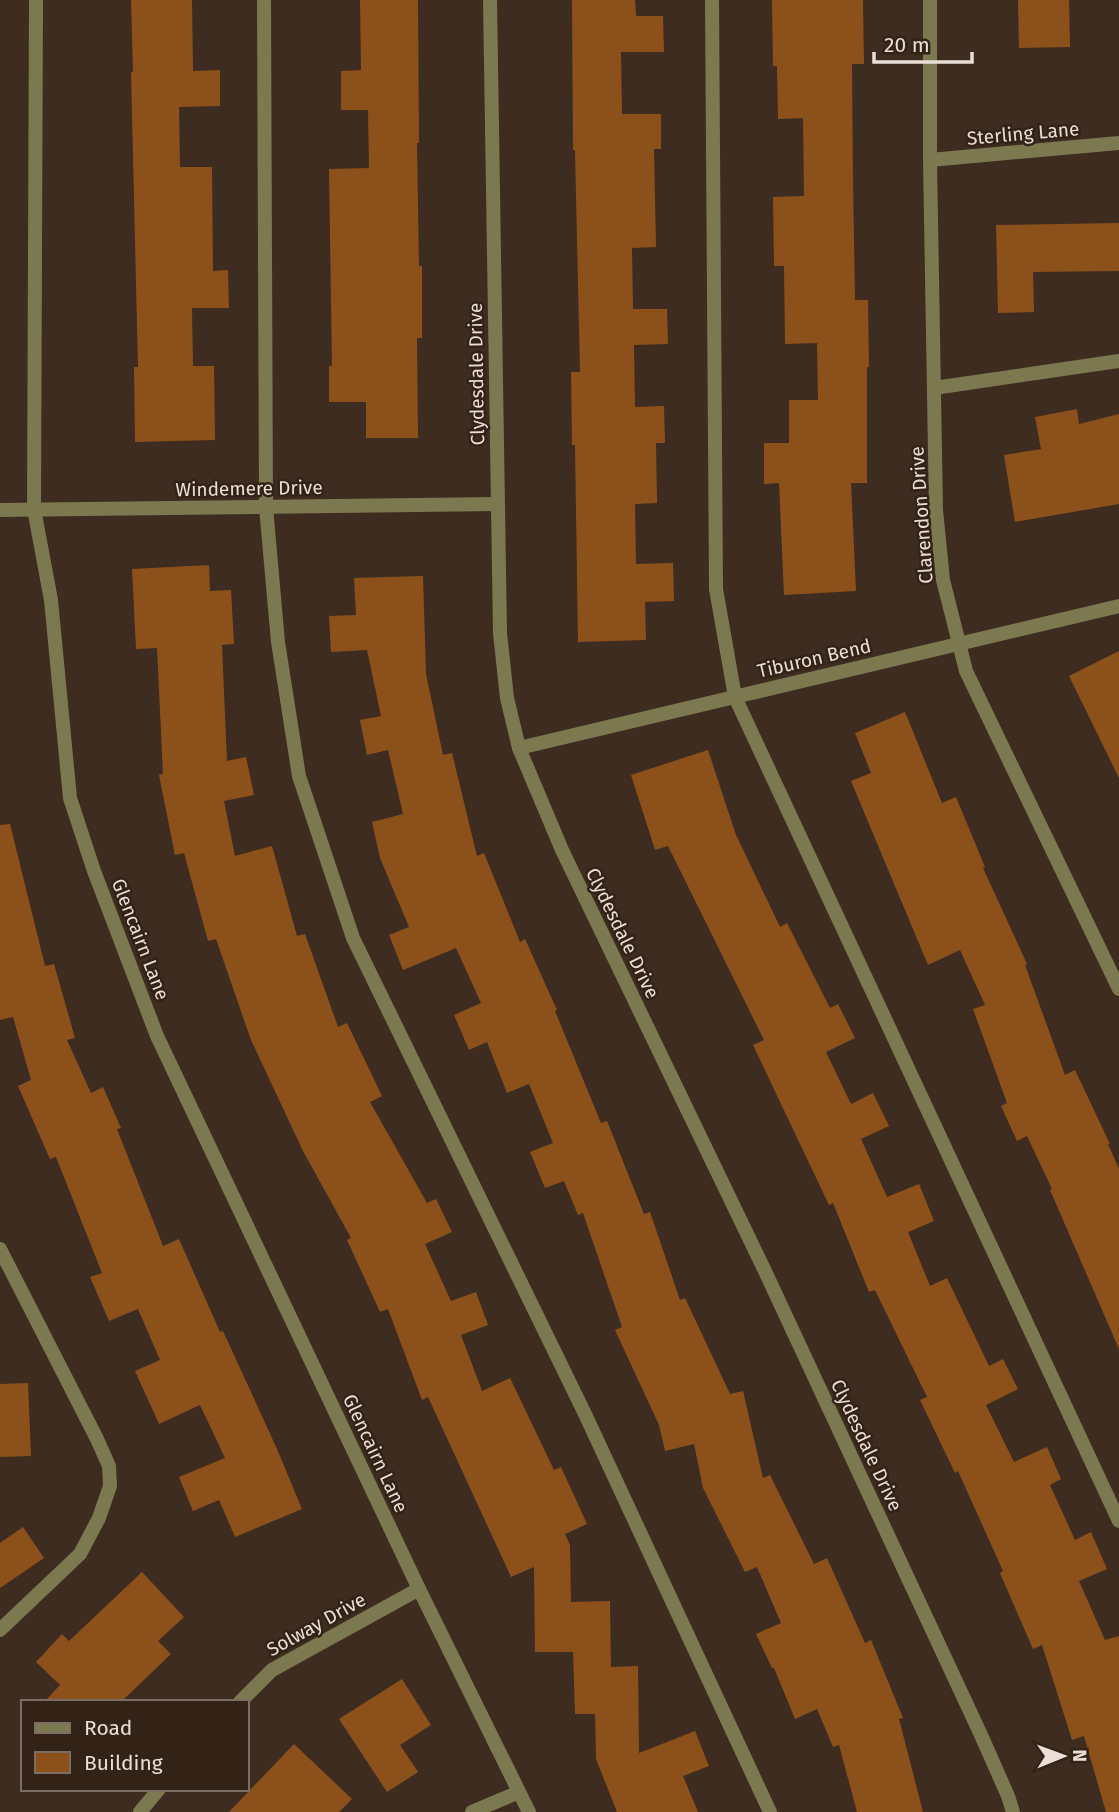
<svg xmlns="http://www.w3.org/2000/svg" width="1119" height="1812" viewBox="0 0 1119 1812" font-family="'Fira Sans',sans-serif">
  <rect width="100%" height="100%" fill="#3e2c20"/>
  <g fill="#8c511a">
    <path d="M131,0H192L193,71L220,70V106L179,107L180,167H212L213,271L228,270L229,308H192L193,366H214L215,440L135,442L134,367H138L131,72H133Z"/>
    <path d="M360,0H418L419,143H417L419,266H422V338H417L418,438H366V402H329V366H332L329,169L369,168L368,110H341V71L361,70Z"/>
    <path d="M572,0H635L636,16H663L664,52H621L622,114H661V149H654L656,247L632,248L633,309H667L668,344L634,345L635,407L664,406L665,443H656L657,503L635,504L636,564L673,563L674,601L645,602L646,640L578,642L575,445H572L571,372H580L575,150H573Z"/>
    <path d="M772,0H863L864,64H852L853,181L855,300H868L869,367H867V483H851L856,591L784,595L779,483L764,484V443H789V400H818L817,343L785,344L784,266H774L773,197L804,196L803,118L778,119L777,66H773Z"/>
    <path d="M1018,0H1069L1070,47L1019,48Z"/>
    <path d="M1119,223V271L1033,272L1034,312L998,313L996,225Z"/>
    <path d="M1077,409L1079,424L1119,414V504L1015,522L1004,455L1041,449L1035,417Z"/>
    <path d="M209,565L210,591L231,590L234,644L222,645L227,761L246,757L254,795L224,801L235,856L272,846L297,936L305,934L338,1027L347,1023L382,1096L370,1102L427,1203L436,1199L452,1232L425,1244L451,1301L476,1292L488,1325L461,1335L482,1391L510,1378L554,1470L561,1467L587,1524L565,1534L570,1545L571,1602L610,1601L611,1667L638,1666L639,1753L695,1731L709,1766L683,1776L698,1812H617L596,1759L595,1714H575L573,1652H535L534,1567L511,1577L428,1397L422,1400L388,1309L380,1312L347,1240L351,1238L303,1151L251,1040L216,939L208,941L184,853L175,855L159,775L163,774L157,648L136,649L132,569Z"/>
    <path d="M423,576L426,674L443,755L452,753L477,856L484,853L520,942L525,939L557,1010L555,1011L601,1123L607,1121L644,1214L650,1212L680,1300L685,1298L730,1394L743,1391L763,1478L770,1475L814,1564L827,1558L865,1643L871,1640L903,1718L899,1719L923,1812H857L839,1745L833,1747L817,1709L795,1719L774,1668H772L756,1634L781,1623L757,1567L745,1572L703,1488L694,1444L665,1451L659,1425L615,1330L622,1327L583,1213L578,1215L564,1181L545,1188L530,1152L553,1143L529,1084L507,1093L487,1042L469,1050L454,1015L481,1003L456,948L403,970L389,935L409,927L380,858L372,822L403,814L388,750L367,755L360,720L381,716L367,650L331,652L329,616L356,615L354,578Z"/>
    <path d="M1119,651V778L1069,676Z"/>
    <path d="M905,712L942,803L956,797L985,867L983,868L1027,964L1025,965L1065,1075L1075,1070L1110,1144H1108L1119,1169V1349L1050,1190L1052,1189L1027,1136L1017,1141L1001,1106L1007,1103L973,1009L985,1005L960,950L928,965L851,781L871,773L855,733Z"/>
    <path d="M708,750L736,835L780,927L787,923L830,1008L838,1004L855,1038L826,1052L851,1104L873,1093L889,1126L861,1139L887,1197L919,1184L934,1221L908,1232L930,1286L947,1278L989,1366L1003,1359L1018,1389L986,1405L1014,1462L1047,1447L1061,1479L1050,1485L1075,1540L1091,1532L1107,1569L1079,1581L1105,1640L1119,1636V1812H1106L1084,1736L1072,1740L1042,1645L1033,1649L1000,1573L1003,1571L958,1471L955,1473L920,1400L927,1397L875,1290L869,1292L833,1203L829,1205L753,1045L764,1040L668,846L655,850L631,775Z"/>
    <path d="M10,824L45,966L54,964L75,1038L67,1040L91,1093L103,1087L121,1128L117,1129L163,1246L179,1239L220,1332L223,1331L277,1449L302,1509L235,1537L219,1500L193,1511L179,1477L225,1458L200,1405L159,1424L135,1371L160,1360L138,1309L109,1321L90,1277L102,1273L56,1157L50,1159L18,1086L31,1080L13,1017L0,1020V825Z"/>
    <path d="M28,1383L31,1456L0,1457V1384Z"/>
    <path d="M23,1527L44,1558L0,1588V1543Z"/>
    <path d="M142,1572L184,1617L158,1641L171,1654L121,1702H44L60,1685L36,1662L62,1634L69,1641Z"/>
    <path d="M402,1679L431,1725L400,1745L418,1772L387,1792L339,1719Z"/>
    <path d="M294,1744L352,1799L339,1812H229Z"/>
  </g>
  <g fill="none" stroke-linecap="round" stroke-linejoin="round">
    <g stroke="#7c784f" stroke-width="14">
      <path d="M264,0L266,507L278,642L299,776L353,938L585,1414L770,1812"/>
      <path d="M712,0L716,589L735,697L1119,1521"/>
      <path d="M934,388L1119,361"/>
      <path d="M0,1249L97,1439L109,1466L110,1486L99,1518L80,1554L0,1630"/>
      <path d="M472,1812L519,1792"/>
    </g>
    <g stroke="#7c784f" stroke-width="14">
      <path d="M36,0L34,509L51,600L70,798L94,871L157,1036L419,1589L529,1812"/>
      <path d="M490,0L500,633L507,698L519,748L562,850L764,1269L981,1735L1008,1796L1013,1812"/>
      <path d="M930,0V160L936,510L943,580L966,671L1119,989"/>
      <path d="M930,160L1119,143"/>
      <path d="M0,510L498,504"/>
      <path d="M519,748L1119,606"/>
      <path d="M240,1702L272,1670L419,1589"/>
      <path d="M140,1812L159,1789"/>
    </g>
  </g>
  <g text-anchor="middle" stroke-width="5" stroke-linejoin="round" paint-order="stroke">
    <g font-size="19" fill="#eaded6" stroke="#332216">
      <text transform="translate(1023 133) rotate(-5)" y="7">Sterling Lane</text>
      <text transform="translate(476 374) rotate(-91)" y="7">Clydesdale Drive</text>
      <text transform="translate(249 488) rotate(-1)" y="7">Windemere Drive</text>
      <text transform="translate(921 515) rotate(-94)" y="7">Clarendon Drive</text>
      <text transform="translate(814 658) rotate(-13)" y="7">Tiburon Bend</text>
      <text transform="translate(623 933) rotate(64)" y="7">Clydesdale Drive</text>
      <text transform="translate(141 939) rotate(69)" y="7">Glencairn Lane</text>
      <text transform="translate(867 1445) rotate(65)" y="7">Clydesdale Drive</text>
      <text transform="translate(376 1453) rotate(65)" y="7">Glencairn Lane</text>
      <text transform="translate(316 1624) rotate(-29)" y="7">Solway Drive</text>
    </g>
  </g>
  <rect x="21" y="1700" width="228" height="91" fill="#332216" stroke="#7c6d63" stroke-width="2"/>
  <rect x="35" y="1723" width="35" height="10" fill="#7c784f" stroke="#7c6d63" stroke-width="2"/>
  <text x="84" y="1735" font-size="21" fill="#eaded6">Road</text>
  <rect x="35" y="1752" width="35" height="21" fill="#8c511a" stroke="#7c6d63" stroke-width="2"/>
  <text x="84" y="1770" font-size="21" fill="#eaded6">Building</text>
  <g transform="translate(1063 1756) rotate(89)" stroke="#332216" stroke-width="5" paint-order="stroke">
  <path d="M0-5L12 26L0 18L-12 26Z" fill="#eaded6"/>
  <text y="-10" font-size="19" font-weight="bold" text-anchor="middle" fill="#eaded6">N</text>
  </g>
  <path d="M874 52v10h98v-10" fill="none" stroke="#eaded6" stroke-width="3.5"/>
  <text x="884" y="52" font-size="21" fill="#eaded6" stroke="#332216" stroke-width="5" paint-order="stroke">20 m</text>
</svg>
